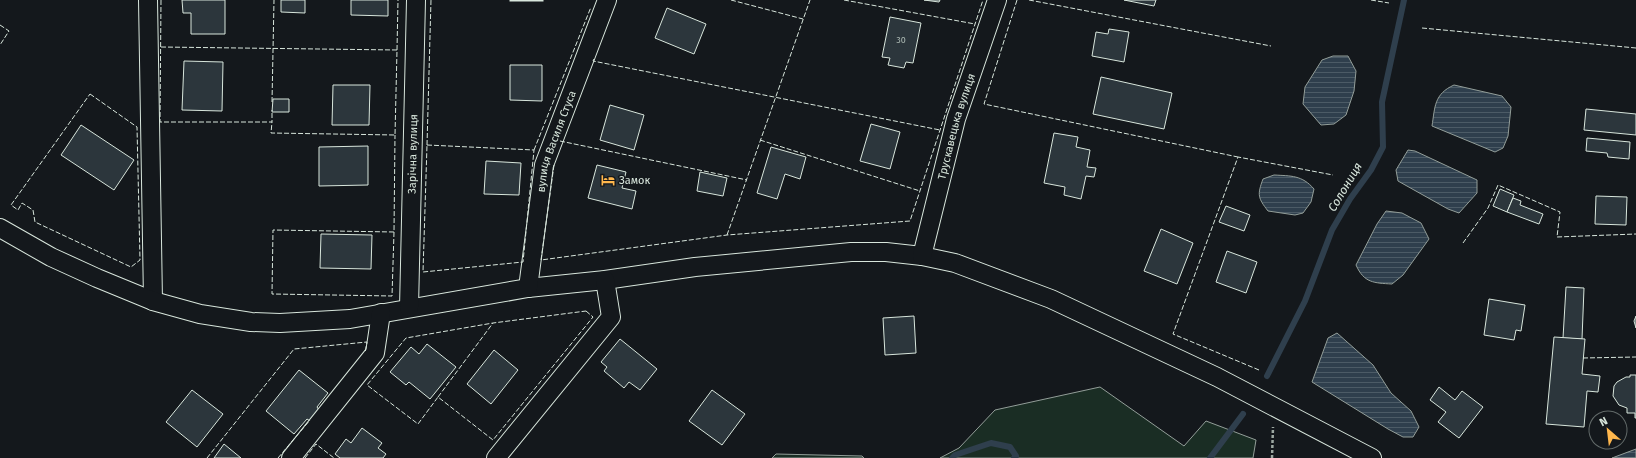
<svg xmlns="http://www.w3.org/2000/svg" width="1636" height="458" viewBox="0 0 1636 458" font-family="'Fira Sans',sans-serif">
  <defs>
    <pattern id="water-rules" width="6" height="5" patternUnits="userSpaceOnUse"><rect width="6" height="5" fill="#2f3f4d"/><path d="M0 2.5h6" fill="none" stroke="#4c5b66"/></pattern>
  </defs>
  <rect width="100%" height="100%" fill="#14181c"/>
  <g fill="#1a2d24" stroke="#939e99">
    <path d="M1100,387L1184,446L1206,421L1256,440L1253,458H940L959,448L995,410Z"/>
    <path d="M776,454L862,456L864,458H772Z"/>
  </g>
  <g fill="url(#water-rules)" stroke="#939e99">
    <path d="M1333,56H1348L1356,71L1354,91L1346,115L1334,124L1321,125L1303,104L1305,87L1322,60Z"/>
    <path d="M1454,85L1502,96L1511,107L1508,136L1503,148L1495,152L1432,126C1435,107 1434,94 1454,85Z"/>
    <path d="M1408,150L1415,151L1477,180V193L1459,213L1448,209L1398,181L1396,170Z"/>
    <path d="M1274,175C1291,176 1302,175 1314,189L1311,202L1303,213L1295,215L1268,211C1258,198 1257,195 1263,179Z"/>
    <path d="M1386,211L1402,213L1421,223L1429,239L1403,275L1392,284C1374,283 1364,283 1356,265L1377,224Z"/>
    <path d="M1337,333L1373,365L1391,393L1411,411L1419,427L1413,437H1403L1388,429L1312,382L1328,338Z"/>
    <path d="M1636,449V458H1612Z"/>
  </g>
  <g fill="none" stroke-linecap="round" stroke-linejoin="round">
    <g stroke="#2f3f4d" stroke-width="6">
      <path d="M1267,376L1305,301L1332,230L1350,199L1371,170L1383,147L1382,102L1404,0"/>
      <path d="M952,458L955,455L991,443L1010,447L1016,456L1014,458"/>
      <path d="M1210,458L1243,414"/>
    </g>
  </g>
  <g fill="#2c363c" stroke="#d8e6dc">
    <path d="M182,0H225V34H191V13H183Z"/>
    <path d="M281,0H305V13L281,12Z"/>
    <path d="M351,0H388V16L351,15Z"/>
    <rect x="510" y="0" width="33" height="1"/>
    <path d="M924,0H940L939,2Z"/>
    <path d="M1124,0H1156L1154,6Z"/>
    <path d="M667,8L706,24L694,54L655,38Z"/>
    <path d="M890,17L921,23L913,63L906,62L904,68L888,65L890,58L882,57Z"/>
    <path d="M1109,29L1129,32L1124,62L1092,56L1096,32L1108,34Z"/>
    <path d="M184,61L223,62L222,111L182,110Z"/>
    <path d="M510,65H542V101L510,100Z"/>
    <path d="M1101,77L1172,93L1164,129L1093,114Z"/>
    <path d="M333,85H370L369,125H332Z"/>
    <path d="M273,99H289V112H272Z"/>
    <path d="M610,105L644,115L634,150L600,140Z"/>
    <path d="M1586,109L1636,114V135L1584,130Z"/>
    <path d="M871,124L900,132L890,169L860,161Z"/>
    <path d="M81,125L134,160L114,190L61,155Z"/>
    <path d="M1054,133L1078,137L1076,147L1090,150L1087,167L1096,168L1094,177L1086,176L1081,199L1064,195L1065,187L1044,183Z"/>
    <path d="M1587,138L1630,142L1629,159L1608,157L1607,153L1586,151Z"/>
    <path d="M368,146V185L319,186V147Z"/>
    <path d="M771,147L806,157L800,179L785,174L777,199L757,193Z"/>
    <path d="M486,161L521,163L519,195L484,194Z"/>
    <path d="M597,165L626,172L622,188L636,191L632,209L588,198Z"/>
    <path d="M700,172L727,178L723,196L697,191Z"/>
    <path d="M1500,189L1514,195L1507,212L1493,206Z"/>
    <path d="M1596,196L1627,197L1626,225L1595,224Z"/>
    <path d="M1513,198L1521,201L1520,205L1543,214L1539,224L1507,212Z"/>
    <path d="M1226,206L1250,215L1244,231L1219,222Z"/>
    <path d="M1161,229L1193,243L1177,284L1144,271Z"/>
    <path d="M321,234L372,235L371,269L320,268Z"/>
    <path d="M1227,251L1257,262L1246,293L1216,282Z"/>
    <path d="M1566,287L1584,288L1582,339L1563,338Z"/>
    <path d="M1489,299L1525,305L1521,331L1516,330L1514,340L1484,335Z"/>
    <path d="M914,316L916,353L885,355L883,318Z"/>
    <path d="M1636,316V328L1634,321Z"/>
    <path d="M1554,337L1585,339L1582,374L1600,376L1598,392L1587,391L1584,427L1546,424Z"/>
    <path d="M620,339L657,369L640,390L629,382L624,388L604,371L607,367L601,362Z"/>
    <path d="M427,344L456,367L430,399L409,382L406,385L390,372L411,347L419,354Z"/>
    <path d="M494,350L518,370L491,404L467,384Z"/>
    <path d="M299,370L328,393L317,407L319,410L310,421L307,419L294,434L266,411Z"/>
    <path d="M1630,375H1636V418H1635V413H1627V408L1619,405L1613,396L1614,386L1617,382L1626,377H1630Z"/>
    <path d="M1439,387L1455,400L1462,391L1483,407L1459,438L1438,422L1446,412L1430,400Z"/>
    <path d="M192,390L223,414L197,447L166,422Z"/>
    <path d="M712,390L745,414L722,445L689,421Z"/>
    <path d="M362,428L382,443L378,448L386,454L383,458H340L335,454L346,439L351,443Z"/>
    <path d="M224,444L241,458H214Z"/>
  </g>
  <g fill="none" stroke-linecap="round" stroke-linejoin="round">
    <g stroke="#d8e6dc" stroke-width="20">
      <g id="street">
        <path d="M148,0L153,301"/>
        <path d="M0,228L51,257L97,278L153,301L200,314L251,322L280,323L350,319L528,288L605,280L695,267L851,252H886L922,256L955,263L1051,299L1217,377L1372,458"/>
        <path id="s1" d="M922,256L956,119L997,0"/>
        <path id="s2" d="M528,288L544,165L607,0"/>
        <path id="s3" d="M409,308L416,0"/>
        <path d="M291,458L375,353L381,313"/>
        <path d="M496,458L611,317L605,280"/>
      </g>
    </g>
    <path stroke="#9da8a2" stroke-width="2.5" stroke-dasharray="3 2" stroke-linecap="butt" d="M1272,458L1273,427"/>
    <use href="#street" stroke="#14181c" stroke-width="18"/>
    <g stroke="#d8e6dc" stroke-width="1" stroke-dasharray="5 2" stroke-linecap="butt">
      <path d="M161,0L160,122H272V110"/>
      <path d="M731,0L803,19"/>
      <path d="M844,0L975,24"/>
      <path d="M1017,0L984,104L1238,157"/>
      <path d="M1029,0L1271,46"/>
      <path d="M1371,0L1389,3"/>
      <path d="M0,25L9,31L0,45"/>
      <path d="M1422,28L1636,48"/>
      <path d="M161,47L397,50L395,135L271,133L272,122"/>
      <path d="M397,50L398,0"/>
      <path d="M594,59L593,61L940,130"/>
      <path d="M90,94L137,127L140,260L131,267L35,222L33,210L22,203L18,210L11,205Z"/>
      <path d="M272,102L274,0"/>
      <path d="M760,140L920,191"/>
      <path d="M560,141L747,180"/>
      <path d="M427,145L534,150L523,262L423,272Z"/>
      <path d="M427,145L431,0"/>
      <path d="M534,150L591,7"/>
      <path d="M554,165L541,260L727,235L910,221L983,0"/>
      <path d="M394,232L392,296L272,294L273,230L394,232L395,135"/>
      <path d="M727,235L810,0"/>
      <path d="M1463,243L1488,208L1498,185L1560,212L1557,237L1636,234"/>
      <path d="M586,311L593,317L493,440L438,397L418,424L367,385L406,338L493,323Z"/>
      <path d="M1583,358L1636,357"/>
      <path d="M1259,370L1173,334L1238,157L1333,175"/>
      <path d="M438,397L493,323"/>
      <path d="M207,458L294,349L367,342L365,353"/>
      <path d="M278,458L310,420"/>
      <path d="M305,458L316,444L334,458"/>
    </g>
  </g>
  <defs>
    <g id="hotel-bare" transform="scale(1.08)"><path d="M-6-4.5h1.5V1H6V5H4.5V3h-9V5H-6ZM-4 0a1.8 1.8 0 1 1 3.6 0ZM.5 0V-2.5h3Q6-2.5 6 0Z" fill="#ffb74d" stroke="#14181c" stroke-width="2.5" paint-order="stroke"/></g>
  </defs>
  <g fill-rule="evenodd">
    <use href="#hotel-bare" x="608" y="180"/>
  </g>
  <g text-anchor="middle" stroke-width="3" stroke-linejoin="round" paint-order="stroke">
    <g font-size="9" fill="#adbab4">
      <text x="901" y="43">30</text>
    </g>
    <g font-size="11" fill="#d8e6dc" stroke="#14181c">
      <text dy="4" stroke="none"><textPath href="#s1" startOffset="134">Трускавецька вулиця</textPath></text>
      <text dy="4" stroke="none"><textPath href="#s2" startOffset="150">вулиця Василя Стуса</textPath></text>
      <text dy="4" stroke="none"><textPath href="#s3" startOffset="154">Зарічна вулиця</textPath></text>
    </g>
    <g font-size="11" fill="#d8e6dc" stroke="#14181c" text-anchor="start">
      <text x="619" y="184">Замок</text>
    </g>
    <g font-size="12" font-style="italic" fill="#d8e6dc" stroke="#14181c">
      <text transform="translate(1345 187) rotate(-59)" y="4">Солониця</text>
    </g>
  </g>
  <g transform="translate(1608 430) rotate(332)"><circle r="19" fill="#14181c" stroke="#626a69"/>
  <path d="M0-3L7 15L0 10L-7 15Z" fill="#ffb74d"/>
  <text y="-6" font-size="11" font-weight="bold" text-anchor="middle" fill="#d8e6dc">N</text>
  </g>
</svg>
